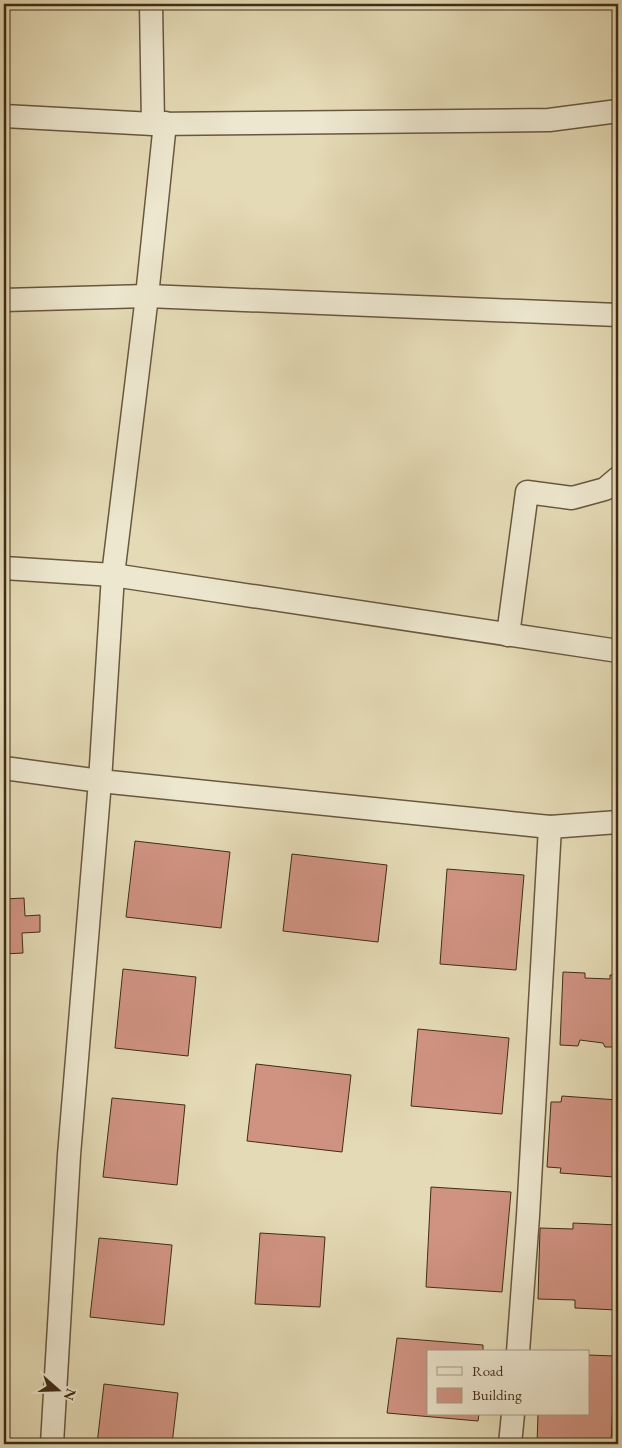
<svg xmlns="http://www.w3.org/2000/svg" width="622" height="1448" viewBox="0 0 622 1448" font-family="'EB Garamond',serif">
  <rect width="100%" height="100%" fill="#e4dab5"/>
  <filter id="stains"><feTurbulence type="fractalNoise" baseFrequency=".004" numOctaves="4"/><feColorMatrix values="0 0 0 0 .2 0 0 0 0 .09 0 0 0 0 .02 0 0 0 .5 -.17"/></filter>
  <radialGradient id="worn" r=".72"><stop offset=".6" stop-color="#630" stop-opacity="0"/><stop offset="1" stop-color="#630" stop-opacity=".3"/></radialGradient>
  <g fill="#d09382" stroke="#402c17">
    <path d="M135,841L230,852L221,928L126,917Z"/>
    <path d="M292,854L387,865L378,942L283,931Z"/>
    <path d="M447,869L524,875L516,970L440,964Z"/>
    <path d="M24,898L25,916L40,915V932L22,933L23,953L4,954V899Z"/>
    <path d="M123,969L196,977L188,1056L115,1048Z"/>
    <path d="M563,972L585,973V978L610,979V975H618V1047H605L603,1043L580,1040L578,1046L560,1045Z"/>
    <path d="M418,1029L509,1038L502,1114L411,1106Z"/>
    <path d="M256,1064L351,1075L342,1152L247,1141Z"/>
    <path d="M562,1096L618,1100V1172H615L614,1177L560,1173L561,1168L547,1167L551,1102H561Z"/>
    <path d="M112,1098L185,1105L177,1185L103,1177Z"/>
    <path d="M431,1187L511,1192L502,1292L426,1287Z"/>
    <path d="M573,1223L618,1225L617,1310L575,1308V1300L538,1299L540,1228L573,1229Z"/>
    <path d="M260,1233L325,1237L320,1307L255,1304Z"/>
    <path d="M99,1238L172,1245L164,1325L90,1317Z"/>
    <path d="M397,1338L483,1345V1352H428V1414H479L478,1421L387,1413Z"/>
    <path d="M588,1355L615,1356L611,1444H537L538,1414H588Z"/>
    <path d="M104,1384L178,1393L172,1444H97Z"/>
  </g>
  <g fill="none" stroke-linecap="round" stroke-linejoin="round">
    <g stroke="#69583e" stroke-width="25">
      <g id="minor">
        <path d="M151,4L153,124"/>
        <path d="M4,116L153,124L549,120L618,111"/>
        <path d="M165,123L147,296L113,575L100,781L550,827L618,822"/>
        <path d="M4,301V300L147,296L618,315"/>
        <path d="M4,568L113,575L618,651"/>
        <path d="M508,635L527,492L572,498L605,489L618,478"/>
        <path d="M4,768L100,781L69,1155L52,1444"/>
        <path d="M518,1352L528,1216L550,827"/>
        <path d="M510,1444L513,1414"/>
      </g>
    </g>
    <use href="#minor" stroke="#ede7cf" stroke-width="22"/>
  </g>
  <rect width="622" height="1448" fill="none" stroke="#e4dab5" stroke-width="20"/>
  <rect x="5" y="5" width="612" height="1438" fill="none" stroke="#402c17" stroke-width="2.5"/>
  <rect x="10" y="10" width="602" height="1428" fill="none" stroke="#402c17"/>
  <rect x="427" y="1350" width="162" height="65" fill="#ede7cf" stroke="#a89c85"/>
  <rect x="437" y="1367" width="25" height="8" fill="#ede7cf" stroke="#a89c85"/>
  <text x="472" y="1376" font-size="15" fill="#402c17">Road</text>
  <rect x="437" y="1388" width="25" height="15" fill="#d09382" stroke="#a89c85"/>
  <text x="472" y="1400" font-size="15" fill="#402c17">Building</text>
  <g transform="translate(58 1390) rotate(110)" stroke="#ede7cf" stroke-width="4" paint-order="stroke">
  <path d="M0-4L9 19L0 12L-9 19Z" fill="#402c17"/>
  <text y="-8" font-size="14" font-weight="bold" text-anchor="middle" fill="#402c17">N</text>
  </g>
  <rect width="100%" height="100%" filter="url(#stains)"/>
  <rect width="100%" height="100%" fill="url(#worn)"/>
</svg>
